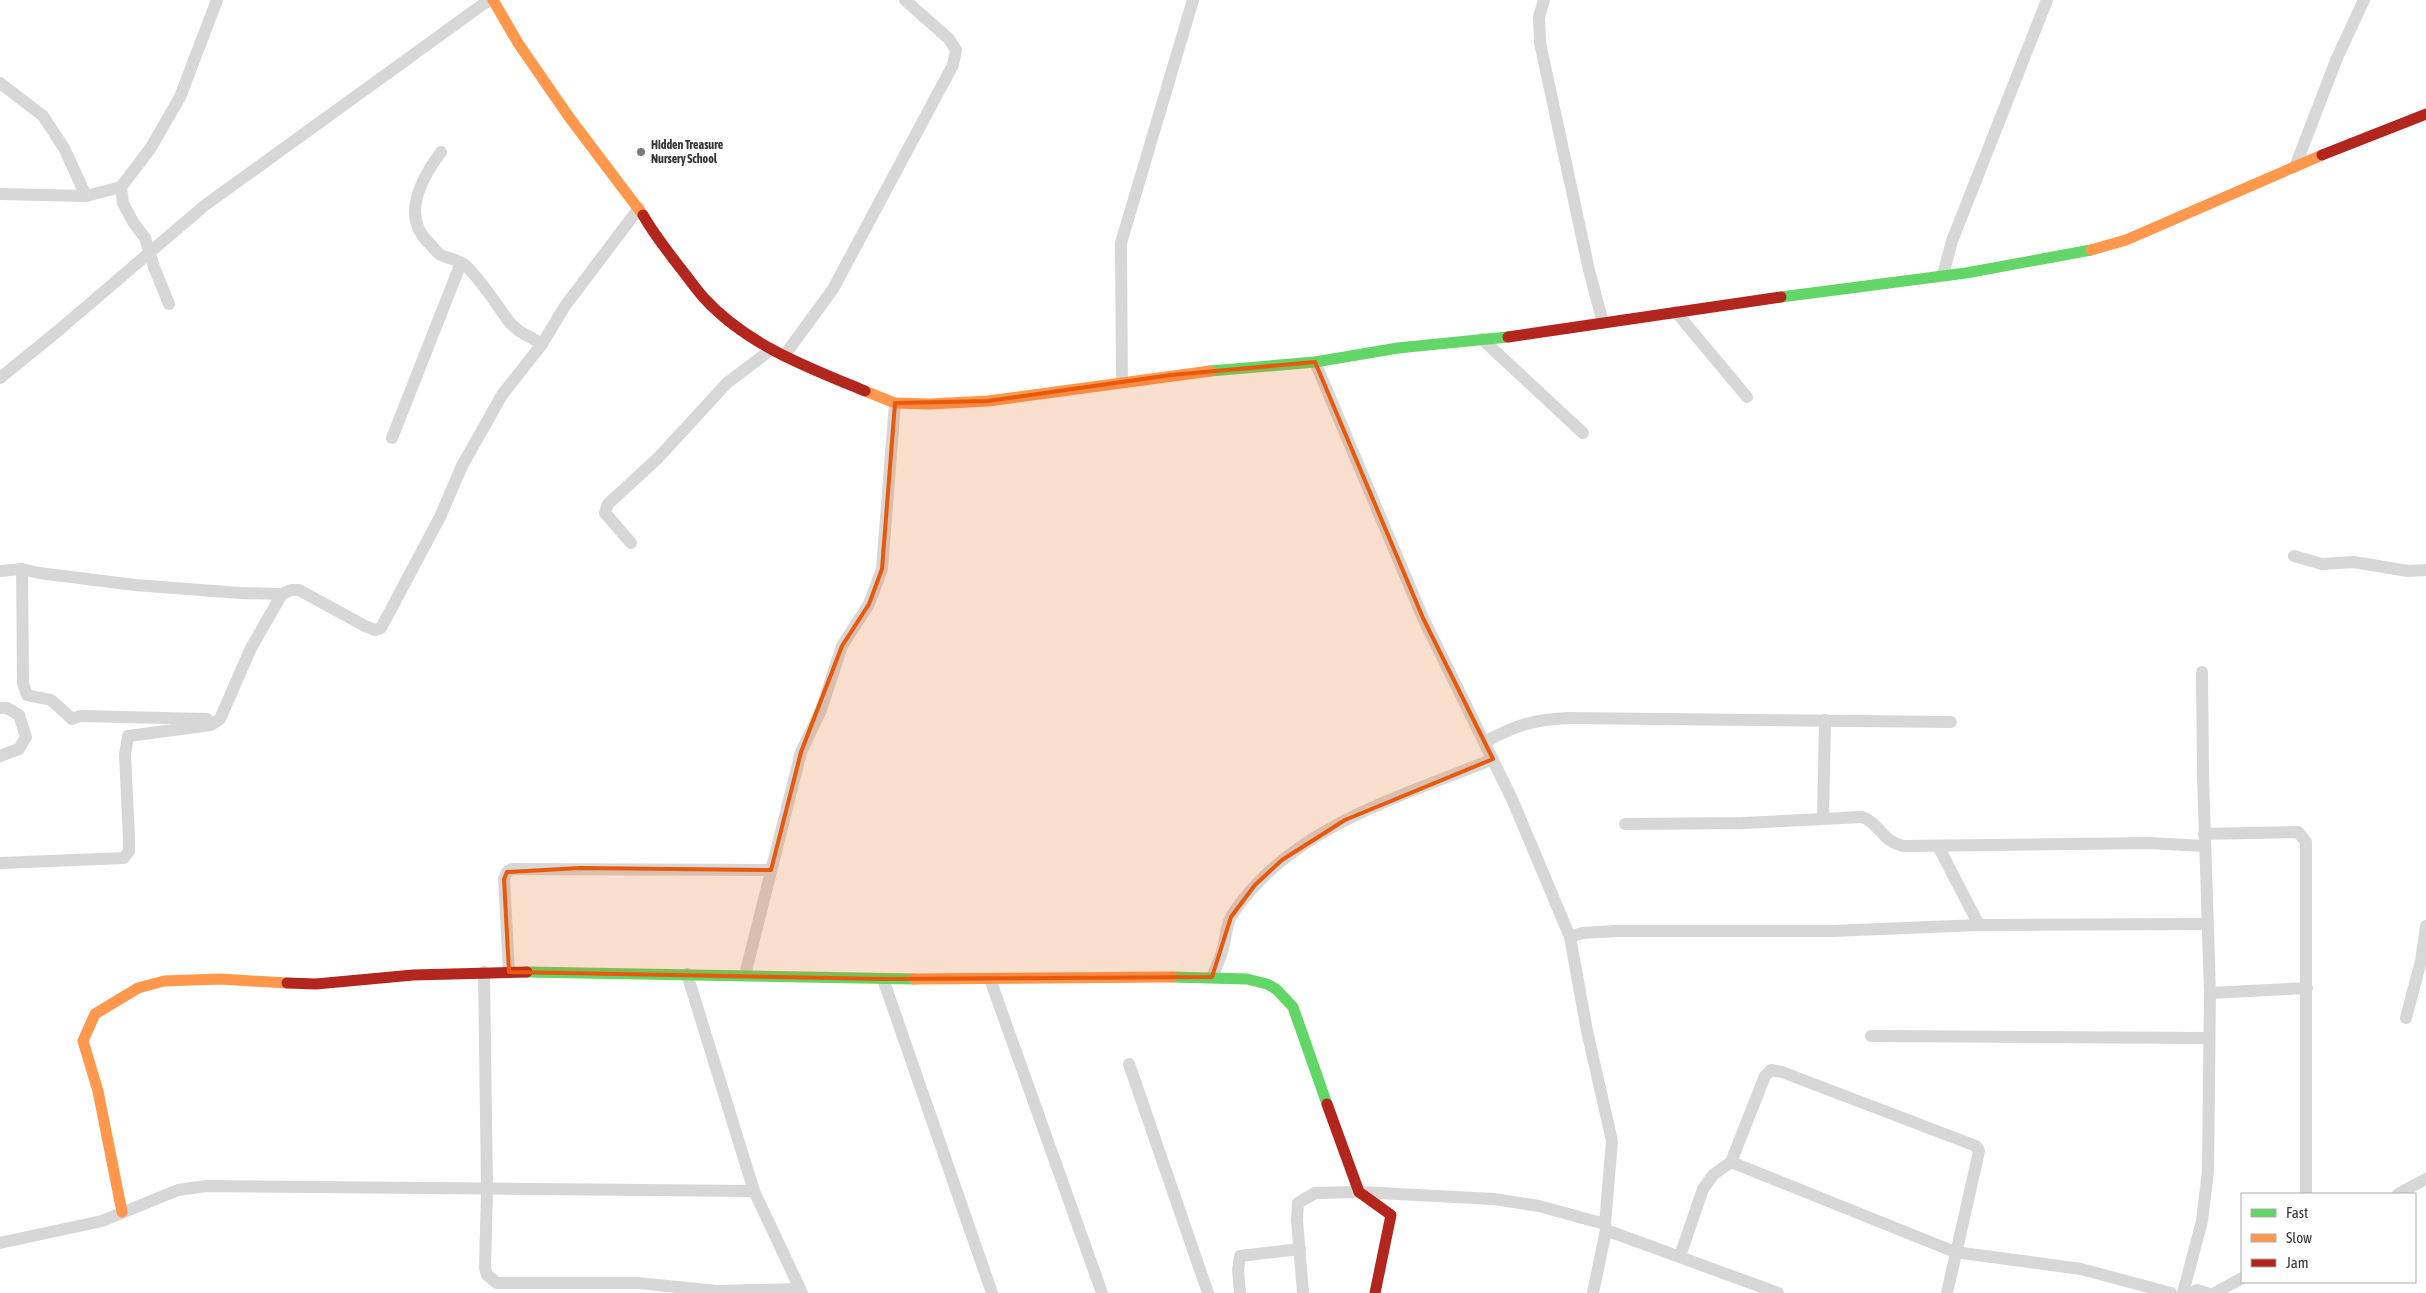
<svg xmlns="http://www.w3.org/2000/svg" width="2426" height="1293" viewBox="0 0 2426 1293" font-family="'Asap Condensed',sans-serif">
  <rect width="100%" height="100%" fill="#fff"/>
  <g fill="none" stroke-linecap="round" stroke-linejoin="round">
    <g stroke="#d7d7d7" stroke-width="12">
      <path d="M1544,0L1539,17L1540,43L1589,270L1603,323"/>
      <path d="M0,83L43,116L64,148L86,196"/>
      <path d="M441,152C421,179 400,217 430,244C433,247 437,253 441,255C449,259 457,259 465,265C480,278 498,307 510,323L519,331L542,344"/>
      <path d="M2295,167L2337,58L2364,0"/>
      <path d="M121,187L123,203L133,222L145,238L154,267L169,304"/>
      <path d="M0,194L86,196L121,187L150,149L180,97L217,0"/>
      <path d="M1943,275L1952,241L2047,0"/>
      <path d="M1676,312L1747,397"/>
      <path d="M1482,339L1583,433"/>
      <path d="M784,356L833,289L953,65L956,50L949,39L905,0"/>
      <path d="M1315,362L1423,618L1512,799L1570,937L1587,1031L1612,1141L1605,1224L1606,1230L1593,1293"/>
      <path d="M0,378L59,330L204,206L489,0"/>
      <path d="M1122,382L1121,243L1193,0"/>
      <path d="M392,438L461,263"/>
      <path d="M631,543L605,513L608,504L658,458L727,383L772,349"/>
      <path d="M2294,556L2322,564L2354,562L2408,571L2426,570"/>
      <path d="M22,569L23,683L27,695L51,700L72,719L80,716L207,719"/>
      <path d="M0,571L22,569L39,573L135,585L240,593L282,594L291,590H299L365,626L375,630L381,628L440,517L462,466L502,395L542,344L565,306L639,208"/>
      <path d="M0,708H7L19,715L26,737L19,749L0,756"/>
      <path d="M1485,742C1516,725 1532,720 1567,718L1951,722"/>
      <path d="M1823,818L1825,720"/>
      <path d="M1625,824L1743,823L1862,817C1880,823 1881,841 1903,846L2148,843L2205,846"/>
      <path d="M2204,834L2298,832L2306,842V1194"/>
      <path d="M1938,846L1979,925"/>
      <path d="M0,863L124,858L129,851V838L125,755L128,736L211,725L220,719L251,648L282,594"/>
      <path d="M1570,937L1582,933L1616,931H1832L1979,925L2208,924"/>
      <path d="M484,972L487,1190L485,1268L487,1275L497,1283H638L717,1291L800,1289"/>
      <path d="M509,972L504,879L507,872L512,869L771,870"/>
      <path d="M687,974L754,1191L802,1293"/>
      <path d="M745,975L801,752L821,710L842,646L869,604L882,569L895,403"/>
      <path d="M1212,977C1216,967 1221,958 1223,948C1226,938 1226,924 1232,915C1289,827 1401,797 1493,759"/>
      <path d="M883,979L992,1293"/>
      <path d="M990,979L1102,1293"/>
      <path d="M2210,993L2307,988"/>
      <path d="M2406,1018L2421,961L2426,926"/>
      <path d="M1871,1036L2208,1038"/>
      <path d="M1129,1064L1208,1293"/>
      <path d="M1731,1162L1955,1252L2081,1269L2171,1293"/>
      <path d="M2398,1194L2426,1179"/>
      <path d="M1606,1230L1778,1293"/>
      <path d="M0,1243L102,1221L178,1190L206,1186L754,1191"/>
      <path d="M1680,1256L1703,1189L1713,1175L1731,1162L1765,1076L1771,1070L1782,1072L1976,1146L1979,1151L1978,1156L1947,1293"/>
      <path d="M1240,1293L1238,1270L1240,1256L1300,1249"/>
      <path d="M1303,1293L1297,1220L1298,1203L1315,1193L1359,1192L1494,1199L1539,1206L1605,1224"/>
      <path d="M2183,1293L2202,1221L2208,1171L2210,993L2203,775L2202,672"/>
      <path d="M2189,1293L2197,1290L2207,1293"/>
      <path d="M2215,1293L2242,1278"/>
    </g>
    <g stroke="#63d668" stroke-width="11">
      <path d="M1781,297L1966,273L2091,250"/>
      <path d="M1210,371L1315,362L1398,348L1508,337"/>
      <path d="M527,972L914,979"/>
      <path d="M1172,977L1247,979L1267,984L1276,989L1293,1007L1327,1104"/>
    </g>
    <g stroke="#ff974d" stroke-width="11">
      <path d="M493,0L518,43L569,117L643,215"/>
      <path d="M2091,250L2126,240L2322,155"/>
      <path d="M865,391L895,403L930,404L988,401L1210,371"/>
      <path d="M914,979L1172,977"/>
      <path d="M122,1212L98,1091L83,1041L95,1014L138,988L164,981L220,979L287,983"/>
    </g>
    <g stroke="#b3261e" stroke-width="11">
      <path d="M2322,155L2426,114"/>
      <path d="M643,215C653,233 666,249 678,265C687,276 695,288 704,298C747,345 807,367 865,391"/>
      <path d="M1508,337L1781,297"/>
      <path d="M287,983L316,984L413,975L527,972"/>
      <path d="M1327,1104L1359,1192L1391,1215L1375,1293"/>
    </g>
  </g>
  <path fill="#e8590c" fill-opacity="0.2" stroke="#e8590c" stroke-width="4" stroke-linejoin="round" d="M1315,362L1423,618L1493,759L1345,820L1282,860L1255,885L1231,917L1212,977L883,979L509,972L504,879L507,872L580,868L771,870L801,752L842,646L869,604L882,569L895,403L988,401L1171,375Z"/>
  <circle fill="#7a7a7a" stroke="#fff" stroke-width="2" cx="641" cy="152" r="5"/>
  <g text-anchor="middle" stroke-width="5" stroke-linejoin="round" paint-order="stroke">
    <g font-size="12" font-weight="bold" fill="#333" stroke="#fff" text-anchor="start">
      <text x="651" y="149">Hidden Treasure<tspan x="651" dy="14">Nursery School</tspan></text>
    </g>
  </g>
  <rect x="2241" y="1193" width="175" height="90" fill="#ffffff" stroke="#adadad"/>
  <rect x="2251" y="1209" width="25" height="8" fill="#63d668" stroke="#adadad"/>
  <text x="2286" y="1218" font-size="15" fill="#333333">Fast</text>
  <rect x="2251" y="1234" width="25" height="8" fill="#ff974d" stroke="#adadad"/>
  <text x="2286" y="1243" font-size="15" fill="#333333">Slow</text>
  <rect x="2251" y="1259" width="25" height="8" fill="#b3261e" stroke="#adadad"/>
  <text x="2286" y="1268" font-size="15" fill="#333333">Jam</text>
</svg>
